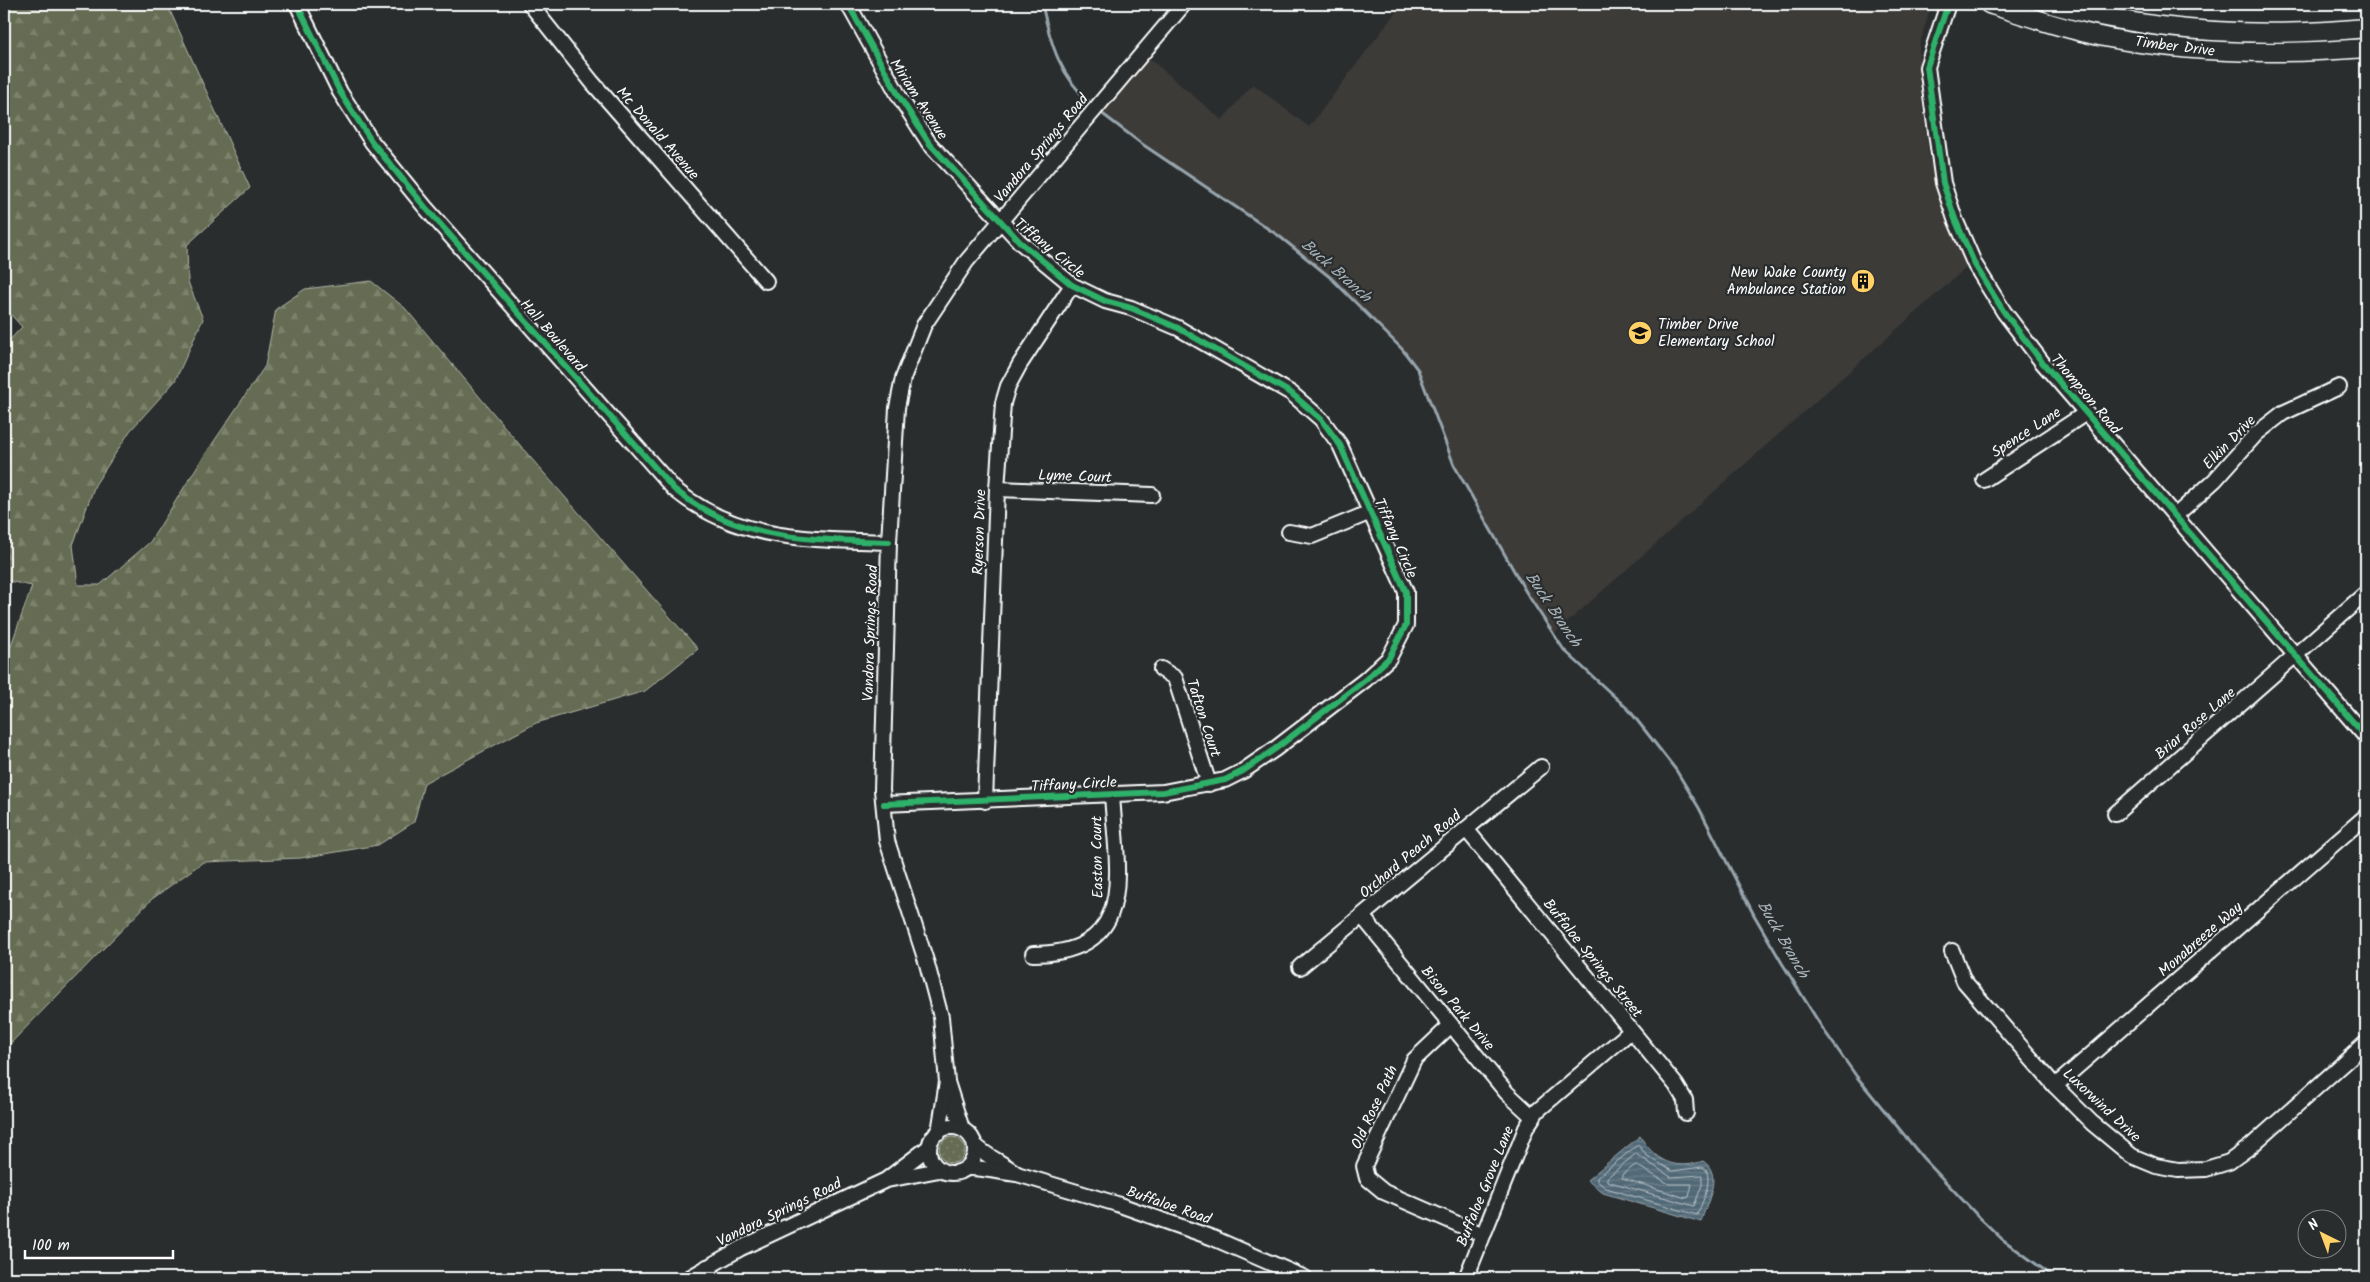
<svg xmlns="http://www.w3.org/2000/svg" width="2370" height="1282" viewBox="0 0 2370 1282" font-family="Kalam,sans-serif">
  <defs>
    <pattern id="grass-dots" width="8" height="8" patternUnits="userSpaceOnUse" patternTransform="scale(1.25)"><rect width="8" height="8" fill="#666c52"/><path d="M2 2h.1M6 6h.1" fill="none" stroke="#7d826c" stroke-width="1.8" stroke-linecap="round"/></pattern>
    <pattern id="forest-firs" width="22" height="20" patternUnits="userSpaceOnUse" patternTransform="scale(1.25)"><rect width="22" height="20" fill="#666c52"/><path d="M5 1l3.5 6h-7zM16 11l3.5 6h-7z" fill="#7d826c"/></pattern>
    <pattern id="water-rules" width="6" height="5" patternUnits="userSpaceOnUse" patternTransform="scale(1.25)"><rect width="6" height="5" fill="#516976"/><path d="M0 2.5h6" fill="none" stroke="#6b808b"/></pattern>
  </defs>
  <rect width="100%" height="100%" fill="#2a2d2e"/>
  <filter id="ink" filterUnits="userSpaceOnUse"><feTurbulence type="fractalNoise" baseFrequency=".02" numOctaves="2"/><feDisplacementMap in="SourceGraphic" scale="10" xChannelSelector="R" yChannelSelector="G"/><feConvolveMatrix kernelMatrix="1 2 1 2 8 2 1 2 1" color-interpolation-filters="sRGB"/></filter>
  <g filter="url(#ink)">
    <path fill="#3d3a38" d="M1402,4H1928L1929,12L1919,46V81L1929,157L1945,216L1968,266L1553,635L1526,592L1454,465L1418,370L1402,349L1331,278L1279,236L1142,144L1102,113L1149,58L1222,120L1253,84L1309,127Z"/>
    <circle fill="url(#grass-dots)" stroke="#b2b6a8" cx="952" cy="1150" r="13"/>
    <path fill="url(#forest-firs)" stroke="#b2b6a8" d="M14,4H167L250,188L187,245L188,282L203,319L175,381L130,431L95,485L73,545L78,585H100L150,542L200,462L265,366L276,309L305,289L371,281L405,308L530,457L698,649L645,691L536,723L424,783L414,822L378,845L301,858L203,862L152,899L4,1050V665L32,586L4,580V346L22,327L4,307V18Z"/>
    <path fill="url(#water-rules)" stroke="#97a5ad" d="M1640,1136C1655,1161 1675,1171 1703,1161C1724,1175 1706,1203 1701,1222L1603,1193L1587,1180Z"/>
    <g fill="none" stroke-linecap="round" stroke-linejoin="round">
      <g stroke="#b9c3c8" stroke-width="1">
        <path d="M1638,1145L1646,1155L1672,1171L1702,1167L1706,1169C1712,1183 1703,1201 1697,1215L1606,1188L1597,1181V1178Z"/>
        <path d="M1636,1154L1671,1177L1702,1175V1185L1694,1206L1607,1181V1178Z"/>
        <path d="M1636,1165L1669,1184H1692L1689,1197L1686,1198L1622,1178V1175Z"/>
      </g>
      <g stroke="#97a5ad" stroke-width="3">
        <path d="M1042,4C1051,46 1060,76 1093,106"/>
        <path d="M1100,112L1142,144L1279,236L1331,278L1402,349L1418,370L1454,465L1526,592L1564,650L1629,710L1676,770L1699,808L1754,915L1782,963L1823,1029L1857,1077L1923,1158L1976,1214L2002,1239L2055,1278"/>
      </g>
      <g stroke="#fff" stroke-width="18">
        <g id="minor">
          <path d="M297,4L340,92L372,142L425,207L674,489C738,542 810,539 889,542"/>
          <path d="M530,4L592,82L766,281"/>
          <path d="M848,4L899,96L929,143L1020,242L1072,285L1105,301L1131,308L1178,328L1291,393L1321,419L1340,445L1406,592V625L1389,658L1365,680L1275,749L1243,771L1225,780L1163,792L884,804"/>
          <path d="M1948,4L1927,67L1943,183L1955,219L1975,265L2004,312L2042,362L2366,737"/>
          <path d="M1984,480L2086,413"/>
          <path d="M997,489L1152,495"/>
          <path d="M2175,516L2215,480L2256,434L2283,413L2339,387"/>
          <path d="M1289,532L1312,536L1371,512"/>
          <path d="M1161,669L1175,678L1209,784"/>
          <path d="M985,801L997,489L1003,403L1008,386L1020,364L1072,285"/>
          <path d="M2115,814L2366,593"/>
          <path d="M1466,829L1676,1085L1685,1100L1686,1113"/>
          <path d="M1362,916L1507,1093L1533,1117"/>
          <path d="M1952,951L1964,981L2055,1086L2092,1123L2132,1156L2156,1166L2178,1170L2206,1169L2229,1162L2251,1146L2366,1043"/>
          <path d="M1033,954C1140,953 1116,870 1112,794"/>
          <path d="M1300,967L1541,767"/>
          <path d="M1451,1025L1414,1060L1364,1166L1367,1178L1384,1192L1483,1235"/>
          <path d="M947,1082L962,1129"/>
          <path d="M2055,1086L2366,816"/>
          <circle cx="952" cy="1150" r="23"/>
          <path d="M939,1132L947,1082L941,1017L927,964L887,841L882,790L889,542L897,408L903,378L924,325L966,262L1184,4"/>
          <path d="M975,1145C987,1157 1003,1163 1017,1174"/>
          <path d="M967,1168C984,1167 1000,1173 1017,1174L1117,1204L1213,1238L1305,1278"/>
          <path d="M887,1180L939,1170"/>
          <path d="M707,1267L714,1278"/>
          <path d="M689,1278L741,1248L886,1180L929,1147"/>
          <path d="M1466,1278L1526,1128L1537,1111L1631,1031"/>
        </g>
      </g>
      <g stroke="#fff" stroke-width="21">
        <g id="major">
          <path d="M1989,4C2029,17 2068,30 2109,38C2194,54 2280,55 2366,48"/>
          <path d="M2051,4C2154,33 2261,38 2366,28"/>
        </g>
      </g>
      <use href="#minor" stroke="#2a2d2e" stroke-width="14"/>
      <use href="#major" stroke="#2a2d2e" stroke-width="18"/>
      <g stroke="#2a2d2e" stroke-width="9">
        <g id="cycleway">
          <path d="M297,4L340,92L372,142L425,207L674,489C738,542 810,539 889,542"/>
          <path d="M848,4L899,96L929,143L1020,242L1072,285L1105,301L1131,308L1178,328L1291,393L1321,419L1340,445L1406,592V625L1389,658L1365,680L1275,749L1243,771L1225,780L1163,792L884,804"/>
          <path d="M1948,4L1927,67L1943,183L1955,219L1975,265L2004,312L2042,362L2366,737"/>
        </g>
      </g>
      <use href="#cycleway" stroke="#2db169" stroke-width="6"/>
    </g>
  </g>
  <defs>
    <g id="building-disc" transform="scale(1.25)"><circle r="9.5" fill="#ffd166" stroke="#2a2d2e"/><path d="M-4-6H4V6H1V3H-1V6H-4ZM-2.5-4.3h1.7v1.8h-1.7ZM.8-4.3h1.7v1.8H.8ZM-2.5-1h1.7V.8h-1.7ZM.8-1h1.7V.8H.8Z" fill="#111"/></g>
    <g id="school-disc" transform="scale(1.25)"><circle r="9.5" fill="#ffd166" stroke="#2a2d2e"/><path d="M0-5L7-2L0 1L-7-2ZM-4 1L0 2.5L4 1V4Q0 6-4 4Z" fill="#111"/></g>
  </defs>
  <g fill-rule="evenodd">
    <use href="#building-disc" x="1863" y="281"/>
    <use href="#school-disc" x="1640" y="333"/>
  </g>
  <g text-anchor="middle" stroke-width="4.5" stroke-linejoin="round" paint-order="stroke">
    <g font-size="15" fill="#fff" stroke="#2a2d2e">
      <text transform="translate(2175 46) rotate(7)" y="5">Timber Drive</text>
      <text transform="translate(919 99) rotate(57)" y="5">Miriam Avenue</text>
      <text transform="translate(658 133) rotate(49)" y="5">Mc Donald Avenue</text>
      <text transform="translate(1041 148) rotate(-50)" y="5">Vandora Springs Road</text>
      <text transform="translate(1050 248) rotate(39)" y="5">Tiffany Circle</text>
      <text transform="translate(553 335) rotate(49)" y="5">Hall Boulevard</text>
      <text transform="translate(2086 394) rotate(50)" y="5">Thompson Road</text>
      <text transform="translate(2026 432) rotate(-33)" y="5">Spence Lane</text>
      <text transform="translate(2229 442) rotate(-46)" y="5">Elkin Drive</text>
      <text transform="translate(1075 476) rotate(2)" y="5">Lyme Court</text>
      <text transform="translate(979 532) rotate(-88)" y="5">Ryerson Drive</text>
      <text transform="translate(1396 538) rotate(66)" y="5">Tiffany Circle</text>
      <text transform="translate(870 633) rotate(-88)" y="5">Vandora Springs Road</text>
      <text transform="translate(1204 718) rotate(72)" y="5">Tafton Court</text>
      <text transform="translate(2195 723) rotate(-41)" y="5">Briar Rose Lane</text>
      <text transform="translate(1074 784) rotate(-3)" y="5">Tiffany Circle</text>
      <text transform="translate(1410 854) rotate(-40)" y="5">Orchard Peach Road</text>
      <text transform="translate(1097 857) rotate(-91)" y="5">Easton Court</text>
      <text transform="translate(2200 939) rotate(-41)" y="5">Monabreeze Way</text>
      <text transform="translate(1593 958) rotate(51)" y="5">Buffaloe Springs Street</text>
      <text transform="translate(1458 1008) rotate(50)" y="5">Bison Park Drive</text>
      <text transform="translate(2102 1105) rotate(43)" y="5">Luxorwind Drive</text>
      <text transform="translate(1374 1107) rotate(-65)" y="5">Old Rose Path</text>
      <text transform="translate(1485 1186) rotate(-68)" y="5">Buffaloe Grove Lane</text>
      <text transform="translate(1169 1205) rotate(19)" y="5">Buffaloe Road</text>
      <text transform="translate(779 1212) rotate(-26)" y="5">Vandora Springs Road</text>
    </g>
    <g font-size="15" fill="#fff" stroke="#2a2d2e" text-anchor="end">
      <text x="1846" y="277">New Wake County<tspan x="1846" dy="17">Ambulance Station</tspan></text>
      <text x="1658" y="329" text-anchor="start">Timber Drive<tspan x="1658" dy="17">Elementary School</tspan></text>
    </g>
    <g font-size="16" font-style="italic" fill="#a8b4ba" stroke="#2a2d2e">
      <text transform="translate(1337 270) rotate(41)" y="6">Buck Branch</text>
      <text transform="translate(1554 609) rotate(56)" y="6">Buck Branch</text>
      <text transform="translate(1784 939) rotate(60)" y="6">Buck Branch</text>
    </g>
  </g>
  <rect width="2370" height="1282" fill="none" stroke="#2a2d2e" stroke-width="20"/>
  <rect x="10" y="10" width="2350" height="1262" fill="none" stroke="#fff" stroke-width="2" filter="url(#ink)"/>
  <g transform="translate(2322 1234) rotate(318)"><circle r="24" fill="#2a2d2e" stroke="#7f8182"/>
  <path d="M0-4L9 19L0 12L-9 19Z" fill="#ffd166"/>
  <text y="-8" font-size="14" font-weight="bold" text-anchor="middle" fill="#ffffff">N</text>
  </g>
  <path d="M25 1250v8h148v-8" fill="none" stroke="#ffffff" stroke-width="2.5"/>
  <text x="32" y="1250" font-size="15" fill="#ffffff" stroke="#2a2d2e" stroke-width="4" paint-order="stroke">100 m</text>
</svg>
